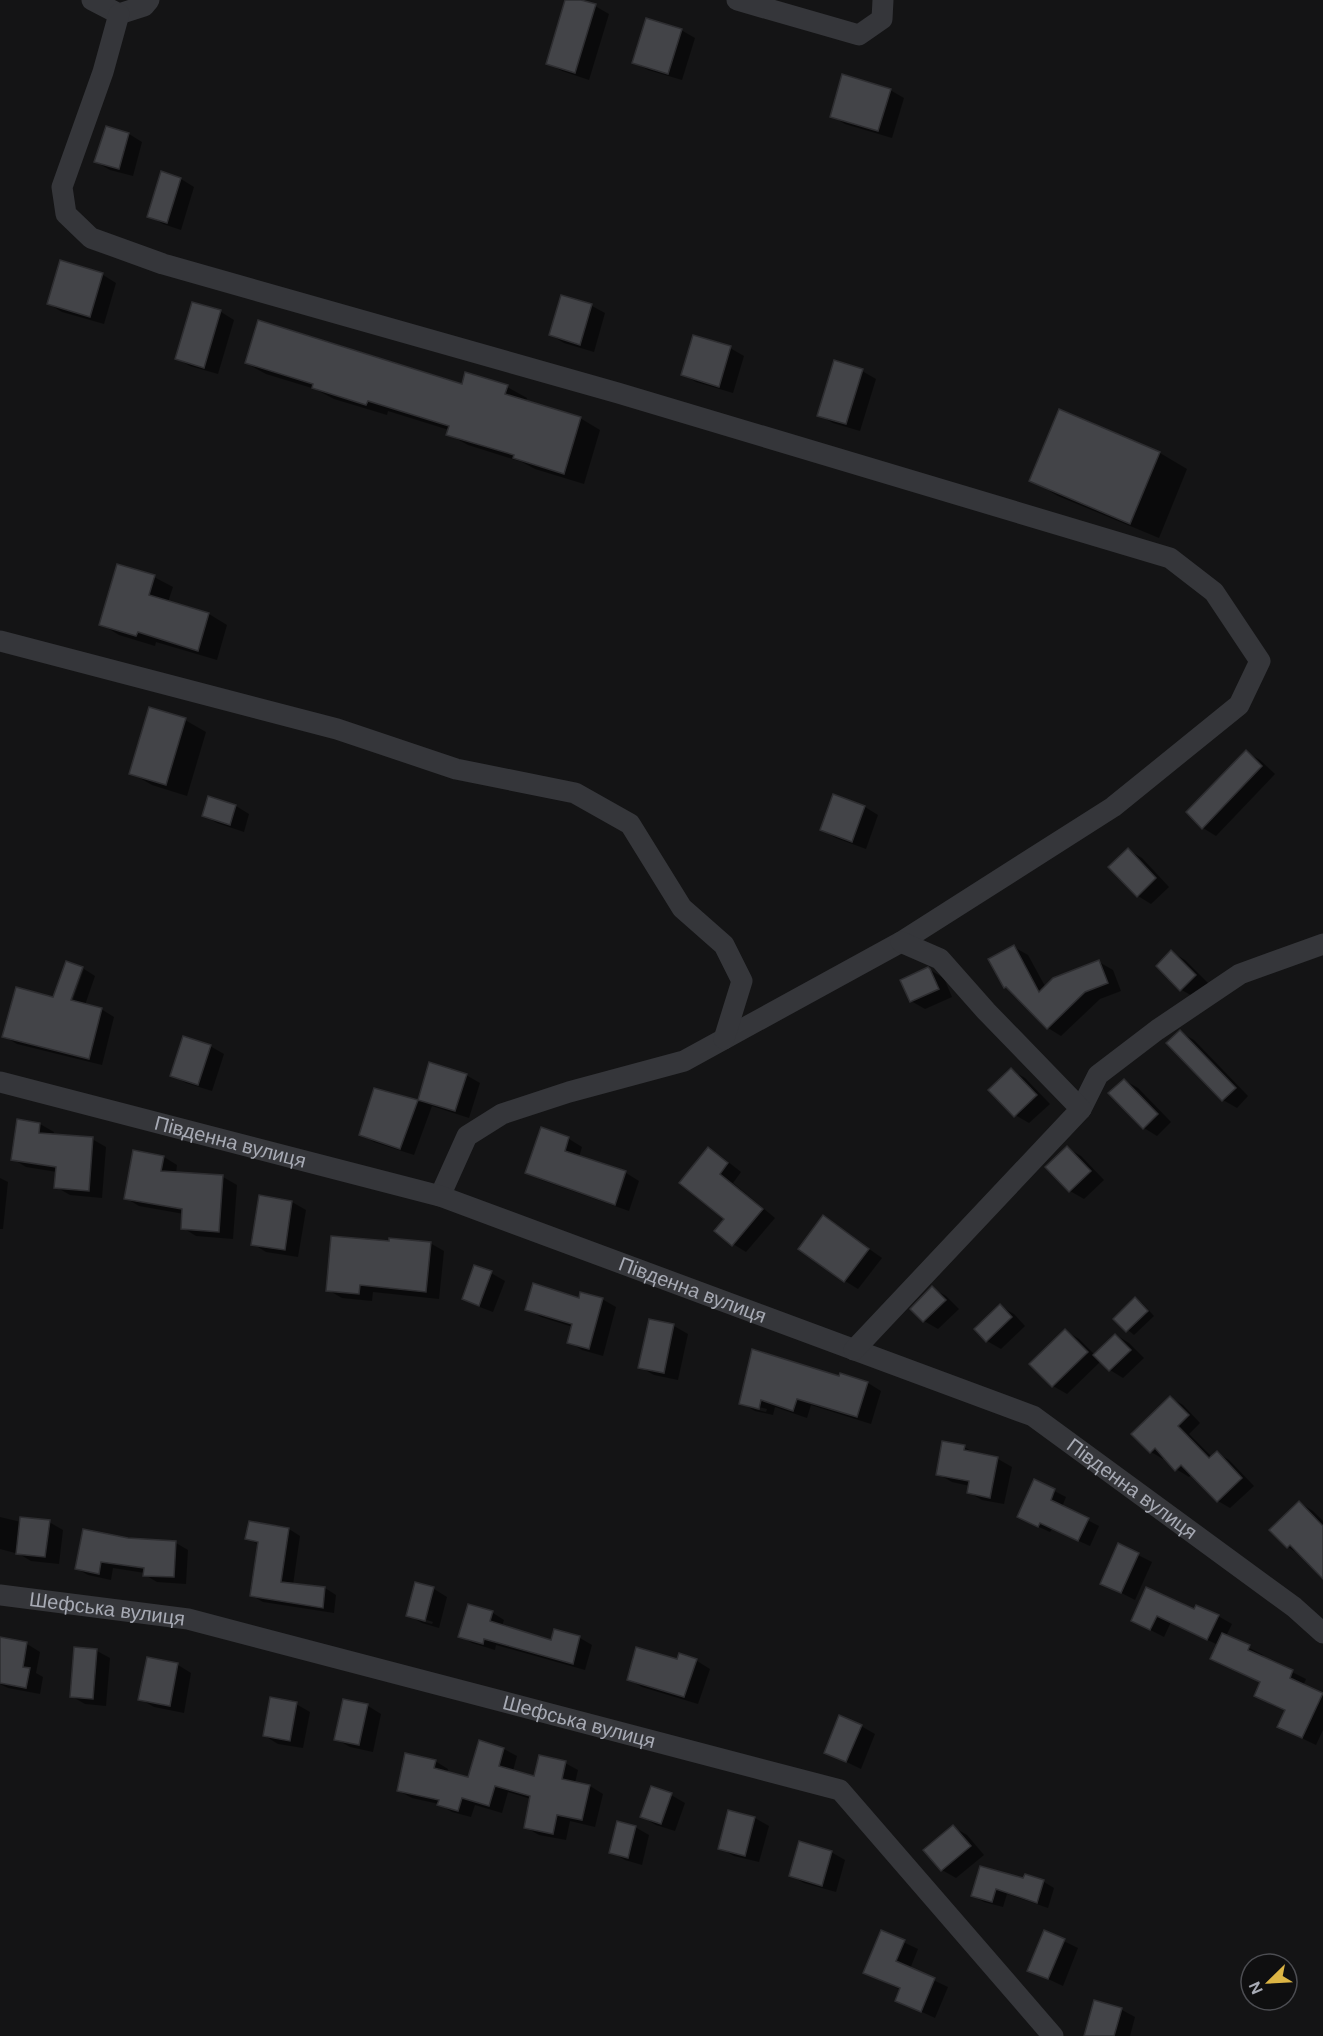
<svg xmlns="http://www.w3.org/2000/svg" width="1323" height="2036" viewBox="0 0 1323 2036" font-family="'DM Sans',sans-serif">
  <rect width="100%" height="100%" fill="#141415"/>
  <g fill="#0007" fill-rule="evenodd">
    <path d="M567,0H576L595,6L609,14L589,80L562,71L548,63Z"/>
    <path d="M681,30L695,38L682,80L648,70L634,62Z"/>
    <path d="M890,90L904,98L892,138L845,124L832,116Z"/>
    <path d="M107,128L129,134L142,142L133,176L110,170L96,162Z"/>
    <path d="M181,179L194,187L181,230L163,224L149,216Z"/>
    <path d="M61,262L103,275L116,283L104,324L62,312L49,304Z"/>
    <path d="M562,297L592,306L605,313L594,352L564,343L551,335Z"/>
    <path d="M193,303L221,312L234,320L218,374L190,366L176,358Z"/>
    <path d="M730,348L744,356L733,393L696,382L683,374Z"/>
    <path d="M246,363L463,386L507,387L527,398L526,402L580,418L600,430L584,484L535,469L522,462L468,445L448,434L449,430L388,411L387,415L334,399L315,389L266,374Z"/>
    <path d="M862,371L876,379L860,431L833,423L819,415Z"/>
    <path d="M1059,411L1160,453L1187,469L1159,538L1058,496L1031,480Z"/>
    <path d="M154,577L173,587L168,602L209,614L227,625L217,660L156,642L155,646L119,635L101,624Z"/>
    <path d="M185,720L206,732L187,796L152,785L131,773Z"/>
    <path d="M1246,752L1260,760L1275,774L1216,836L1203,828Z"/>
    <path d="M834,796L865,807L878,815L866,849L836,838L822,830Z"/>
    <path d="M236,806L249,814L244,832L217,823L203,815Z"/>
    <path d="M1128,850L1142,858L1169,887L1151,904L1138,896Z"/>
    <path d="M1014,947L1028,955L1046,988L1099,962L1113,970L1121,991L1100,999L1061,1036L1048,1028L1013,992L1005,987Z"/>
    <path d="M1172,952L1185,960L1209,984L1194,997L1180,989Z"/>
    <path d="M84,969L95,976L85,1005L101,1009L114,1017L102,1065L17,1044L4,1036L67,1007L70,1008Z"/>
    <path d="M928,969L944,978L952,997L925,1009L911,1001Z"/>
    <path d="M1180,1032L1194,1040L1248,1096L1237,1108L1223,1100Z"/>
    <path d="M210,1046L224,1054L212,1091L186,1083L172,1075Z"/>
    <path d="M430,1064L466,1075L480,1083L469,1118L432,1106L414,1155L374,1142L361,1134L375,1090L419,1102Z"/>
    <path d="M1011,1070L1025,1078L1050,1104L1029,1123L1015,1115Z"/>
    <path d="M1124,1080L1138,1088L1171,1122L1157,1136L1144,1128Z"/>
    <path d="M19,1121L40,1124L54,1132L53,1136L92,1139L106,1147L102,1198L70,1195L56,1187L57,1172L26,1167L13,1159Z"/>
    <path d="M542,1129L569,1139L582,1147L579,1157L626,1173L639,1181L629,1211L541,1180L527,1172Z"/>
    <path d="M1067,1148L1081,1156L1104,1180L1084,1199L1070,1191Z"/>
    <path d="M708,1149L722,1157L741,1172L733,1183L775,1218L746,1252L733,1244Z"/>
    <path d="M164,1157L177,1165L176,1174L223,1177L237,1185L233,1239L196,1236L183,1228L184,1214L139,1206L126,1198Z"/>
    <path d="M0,1178L8,1182L3,1229H0Z"/>
    <path d="M260,1197L292,1202L306,1210L298,1257L266,1252L253,1244Z"/>
    <path d="M824,1217L882,1258L858,1289L845,1281Z"/>
    <path d="M390,1243H430L444,1251L439,1299L373,1292L372,1301L342,1298L328,1290Z"/>
    <path d="M491,1273L505,1281L493,1312L477,1306L463,1299Z"/>
    <path d="M932,1288L946,1296L959,1309L938,1329L924,1321L912,1309Z"/>
    <path d="M602,1299L616,1307L603,1356L582,1350L569,1342L573,1327L541,1317L527,1309L580,1300Z"/>
    <path d="M1135,1299L1142,1303L1154,1316L1134,1335L1115,1319Z"/>
    <path d="M1000,1306L1014,1314L1025,1326L1001,1349L987,1341L976,1329Z"/>
    <path d="M650,1321L674,1326L688,1334L678,1380L654,1375L640,1367Z"/>
    <path d="M1066,1331L1079,1339L1095,1355L1116,1335L1129,1343L1144,1358L1123,1378L1110,1370L1101,1361L1067,1394L1053,1386Z"/>
    <path d="M841,1375L868,1383L881,1391L871,1424L811,1405L807,1418L775,1407L773,1415L755,1411L741,1403L840,1378ZM754,1406L767,1409L766,1412L754,1409Z"/>
    <path d="M1171,1398L1183,1405L1200,1423L1189,1434L1212,1457L1217,1453L1229,1460L1254,1486L1230,1508L1218,1501L1192,1474L1189,1477L1176,1469L1165,1457L1163,1459L1151,1452Z"/>
    <path d="M964,1447L977,1454L998,1459L1012,1467L1004,1504L982,1500L968,1492L970,1486L952,1482L938,1474Z"/>
    <path d="M1035,1481L1066,1497L1062,1507L1099,1526L1090,1546L1052,1529L1050,1532L1030,1523Z"/>
    <path d="M1300,1503L1313,1511L1323,1521V1576L1302,1556L1288,1547L1271,1530Z"/>
    <path d="M0,1517L21,1522H49L63,1530L59,1564L31,1561L19,1554L0,1549Z"/>
    <path d="M250,1523L289,1529L300,1536L293,1585L325,1588L336,1595L334,1613L263,1602L251,1595L259,1545L247,1538Z"/>
    <path d="M128,1540L176,1543L188,1550L186,1584L157,1582L145,1575V1573L113,1568L111,1580L88,1575L76,1568Z"/>
    <path d="M1118,1545L1152,1562L1135,1600L1102,1583Z"/>
    <path d="M416,1584L434,1589L447,1597L439,1628L422,1623L408,1615ZM421,1618L433,1622L432,1624L421,1621Z"/>
    <path d="M1147,1589L1195,1610L1218,1616L1232,1624L1226,1636L1263,1655L1262,1657L1306,1679L1303,1686L1323,1695V1730L1316,1745L1293,1734L1286,1711L1256,1695L1261,1683L1212,1659L1218,1645L1171,1622L1164,1637L1133,1621Z"/>
    <path d="M469,1606L493,1613L504,1620L502,1626L552,1642L555,1631L580,1638L592,1645L585,1670L496,1645L495,1650L472,1643L460,1636Z"/>
    <path d="M27,1644L40,1652L36,1673L43,1677L40,1694L8,1688L0,1684V1647Z"/>
    <path d="M97,1651L110,1658L106,1706L85,1704L71,1696Z"/>
    <path d="M680,1655L697,1661L710,1669L698,1704L642,1687L628,1679L678,1660Z"/>
    <path d="M178,1665L191,1673L184,1713L154,1707L140,1699Z"/>
    <path d="M296,1704L310,1712L303,1748L278,1744L265,1736Z"/>
    <path d="M368,1706L381,1714L373,1752L350,1747L336,1739Z"/>
    <path d="M861,1726L875,1734L861,1769L826,1752Z"/>
    <path d="M504,1749L517,1756L513,1771L535,1778L565,1763L578,1770L575,1783L590,1786L603,1794L595,1827L570,1821L566,1840L539,1835L525,1827L531,1799L508,1792L502,1813L475,1805L471,1817L452,1812L439,1804L412,1798L399,1791L435,1761L448,1769L447,1773L469,1779Z"/>
    <path d="M671,1795L685,1803L675,1831L656,1825L642,1817Z"/>
    <path d="M729,1811L755,1818L769,1826L759,1862L734,1856L720,1848Z"/>
    <path d="M635,1827L649,1835L642,1865L625,1860L611,1852Z"/>
    <path d="M953,1827L967,1835L984,1855L956,1878L942,1870L925,1850Z"/>
    <path d="M831,1852L845,1860L836,1892L804,1883L790,1875Z"/>
    <path d="M1026,1876L1044,1882L1054,1888L1048,1908L1007,1894L1003,1907L984,1902L973,1896L1024,1880Z"/>
    <path d="M882,1932L918,1949L910,1969L948,1987L935,2018L896,2000L901,1990L865,1973Z"/>
    <path d="M1045,1932L1078,1948L1063,1986L1029,1970Z"/>
    <path d="M1122,2010L1135,2017L1130,2036H1090Z"/>
  </g>
  <g fill="#434448" stroke="#2e2e31" stroke-width="1.5">
    <path d="M565,0H581L596,4L575,73L546,64Z"/>
    <path d="M646,18L682,29L668,74L632,63Z"/>
    <path d="M842,74L891,89L878,131L830,117Z"/>
    <path d="M106,126L129,133L119,169L94,162Z"/>
    <path d="M161,171L181,178L167,223L147,217Z"/>
    <path d="M60,260L103,273L90,317L47,304Z"/>
    <path d="M561,295L592,304L580,345L549,335Z"/>
    <path d="M192,302L221,310L204,368L175,359Z"/>
    <path d="M258,320L462,384L465,372L508,385L505,394L581,417L564,474L513,458L514,455L446,435L449,426L368,401L366,405L312,388L313,384L245,363Z"/>
    <path d="M693,335L731,346L719,387L681,375Z"/>
    <path d="M834,360L863,369L846,424L817,416Z"/>
    <path d="M1059,409L1160,452L1130,524L1029,481Z"/>
    <path d="M117,564L155,575L149,595L209,613L198,651L138,632L136,636L99,625Z"/>
    <path d="M149,707L186,718L166,785L129,774Z"/>
    <path d="M1246,750L1262,766L1202,829L1186,812Z"/>
    <path d="M833,794L865,806L852,842L820,830Z"/>
    <path d="M208,796L236,805L230,825L202,816Z"/>
    <path d="M1128,848L1156,878L1137,897L1108,867Z"/>
    <path d="M1014,945L1039,992L1053,978L1099,960L1108,983L1085,992L1047,1029L1006,987L1004,988L988,959Z"/>
    <path d="M1171,950L1196,975L1180,991L1156,966Z"/>
    <path d="M66,961L83,967L71,1000L102,1008L89,1059L2,1037L16,987L53,997Z"/>
    <path d="M928,967L930,969L939,989L910,1002L900,980Z"/>
    <path d="M1180,1030L1236,1088L1222,1101L1166,1043Z"/>
    <path d="M183,1036L211,1045L198,1085L170,1076Z"/>
    <path d="M429,1062L467,1074L455,1111L418,1100Z"/>
    <path d="M1011,1068L1037,1095L1014,1117L988,1090Z"/>
    <path d="M1124,1079L1158,1114L1143,1129L1108,1093Z"/>
    <path d="M374,1088L418,1100L400,1149L359,1135Z"/>
    <path d="M17,1119L40,1123L39,1133L93,1137L89,1191L54,1188L56,1167L11,1160Z"/>
    <path d="M541,1127L569,1137L565,1151L626,1171L615,1205L525,1173Z"/>
    <path d="M1067,1146L1091,1171L1069,1192L1045,1167Z"/>
    <path d="M708,1147L728,1163L720,1174L763,1209L732,1246L714,1231L724,1219L679,1183Z"/>
    <path d="M133,1150L164,1156L161,1171L223,1175L219,1232L181,1229L182,1209L124,1199Z"/>
    <path d="M259,1195L292,1201L285,1250L251,1245Z"/>
    <path d="M823,1215L869,1249L844,1282L798,1249Z"/>
    <path d="M331,1236L389,1241V1238L431,1242L426,1292L360,1285L359,1294L326,1291Z"/>
    <path d="M474,1265L492,1271L479,1306L462,1299Z"/>
    <path d="M533,1283L579,1298L580,1292L603,1298L589,1349L567,1343L572,1324L525,1310Z"/>
    <path d="M932,1286L946,1300L923,1322L910,1309Z"/>
    <path d="M1135,1297L1148,1311L1126,1332L1113,1319Z"/>
    <path d="M1000,1304L1012,1317L986,1342L974,1329Z"/>
    <path d="M649,1319L674,1324L664,1373L638,1368Z"/>
    <path d="M1065,1329L1088,1352L1052,1387L1029,1364Z"/>
    <path d="M1115,1334L1131,1350L1109,1371L1093,1355Z"/>
    <path d="M752,1349L839,1376L840,1373L868,1382L857,1417L797,1399L793,1411L761,1400L759,1409L739,1404Z"/>
    <path d="M1170,1396L1189,1415L1178,1426L1209,1458L1217,1451L1242,1478L1217,1502L1181,1465L1175,1471L1155,1448L1150,1453L1131,1434Z"/>
    <path d="M942,1441L965,1445L964,1450L998,1457L990,1498L967,1493L969,1481L936,1475Z"/>
    <path d="M1034,1479L1055,1489L1051,1500L1089,1518L1078,1541L1040,1523L1038,1527L1017,1517Z"/>
    <path d="M1299,1501L1323,1526V1579L1290,1545L1287,1548L1269,1530Z"/>
    <path d="M20,1517L50,1520L45,1557L16,1554Z"/>
    <path d="M249,1521L289,1528L281,1582L325,1587L323,1608L250,1596L258,1542L245,1539Z"/>
    <path d="M83,1529L128,1538L176,1541L174,1577L143,1576L144,1568L101,1562L99,1574L75,1569Z"/>
    <path d="M1118,1543L1139,1553L1121,1593L1100,1584Z"/>
    <path d="M415,1582L434,1587L425,1621L406,1616Z"/>
    <path d="M1146,1587L1194,1609L1196,1605L1219,1615L1207,1640L1157,1616L1150,1630L1131,1621Z"/>
    <path d="M468,1604L493,1611L490,1621L551,1640L554,1629L580,1636L573,1664L484,1639L483,1644L458,1637Z"/>
    <path d="M1222,1633L1250,1645L1248,1650L1293,1670L1290,1678L1323,1693L1302,1738L1277,1727L1285,1710L1254,1696L1260,1682L1210,1659Z"/>
    <path d="M0,1637L27,1642L23,1667L30,1668L26,1688L0,1683Z"/>
    <path d="M74,1647L97,1649L93,1699L70,1697Z"/>
    <path d="M636,1647L677,1659L679,1653L697,1659L684,1697L627,1680Z"/>
    <path d="M147,1657L178,1663L170,1706L138,1700Z"/>
    <path d="M270,1697L297,1702L290,1741L263,1736Z"/>
    <path d="M343,1699L368,1704L359,1745L334,1740Z"/>
    <path d="M839,1715L862,1725L846,1762L824,1753Z"/>
    <path d="M479,1740L504,1748L499,1766L534,1776L539,1755L566,1761L562,1779L590,1785L582,1820L557,1815L553,1834L524,1828L530,1796L495,1786L489,1806L462,1798L458,1811L437,1805L439,1800L397,1791L405,1753L436,1760L434,1768L468,1777Z"/>
    <path d="M651,1786L672,1793L661,1824L640,1817Z"/>
    <path d="M728,1810L755,1817L745,1856L718,1849Z"/>
    <path d="M617,1821L636,1826L628,1858L609,1853Z"/>
    <path d="M953,1825L971,1846L941,1871L923,1850Z"/>
    <path d="M799,1841L832,1851L822,1886L789,1876Z"/>
    <path d="M980,1866L1023,1878L1025,1874L1044,1880L1037,1903L996,1889L992,1902L971,1896Z"/>
    <path d="M881,1930L905,1940L896,1961L935,1978L921,2012L895,2001L900,1988L863,1973Z"/>
    <path d="M1044,1930L1065,1939L1048,1979L1027,1971Z"/>
    <path d="M1094,2000L1122,2008L1114,2036H1084Z"/>
  </g>
  <g fill="none" stroke-linecap="round" stroke-linejoin="round">
    <g stroke="#35363a" stroke-width="21">
      <path d="M92,0L119,14L144,6L149,0"/>
      <path d="M737,0L859,35L882,19L883,0"/>
      <path d="M119,14L103,72L62,187L66,214L91,238L163,264L618,393L1170,558L1214,592L1260,661L1239,705L1113,807L901,942L684,1061L569,1092L502,1114L467,1136L440,1196"/>
      <path d="M0,641L337,729L456,769L575,793L630,824L682,908L724,945L742,981L724,1039"/>
      <path id="s1" d="M0,1082L440,1196L1033,1416L1294,1607L1323,1633"/>
      <path d="M1081,1109L1098,1075L1157,1030L1240,974L1323,944"/>
      <path d="M854,1350L1081,1109L986,1011L940,959L901,942"/>
      <path id="s2" d="M0,1595L188,1619L840,1790L1053,2036"/>
    </g>
  </g>
  <g text-anchor="middle" stroke-width="4.5" stroke-linejoin="round" paint-order="stroke">
    <g font-size="20" fill="#a7aab4" stroke="#0f0f10">
      <text dy="7" stroke="none"><textPath href="#s1" startOffset="238">Південна вулиця</textPath></text>
      <text dy="7" stroke="none"><textPath href="#s1" startOffset="724">Південна вулиця</textPath></text>
      <text dy="7" stroke="none"><textPath href="#s1" startOffset="1210">Південна вулиця</textPath></text>
      <text dy="7" stroke="none"><textPath href="#s2" startOffset="108">Шефська вулиця</textPath></text>
      <text dy="7" stroke="none"><textPath href="#s2" startOffset="594">Шефська вулиця</textPath></text>
    </g>
  </g>
  <g transform="translate(1269 1982) rotate(246)"><circle r="28" fill="#0f0f10" stroke="#4c4d52" stroke-width="1.5"/>
  <path d="M0-4.5L10 22L0 15L-10 22Z" fill="#dcb545"/>
  <text y="-9" font-size="16" font-weight="bold" text-anchor="middle" fill="#a7aab4">N</text>
  </g>
</svg>
